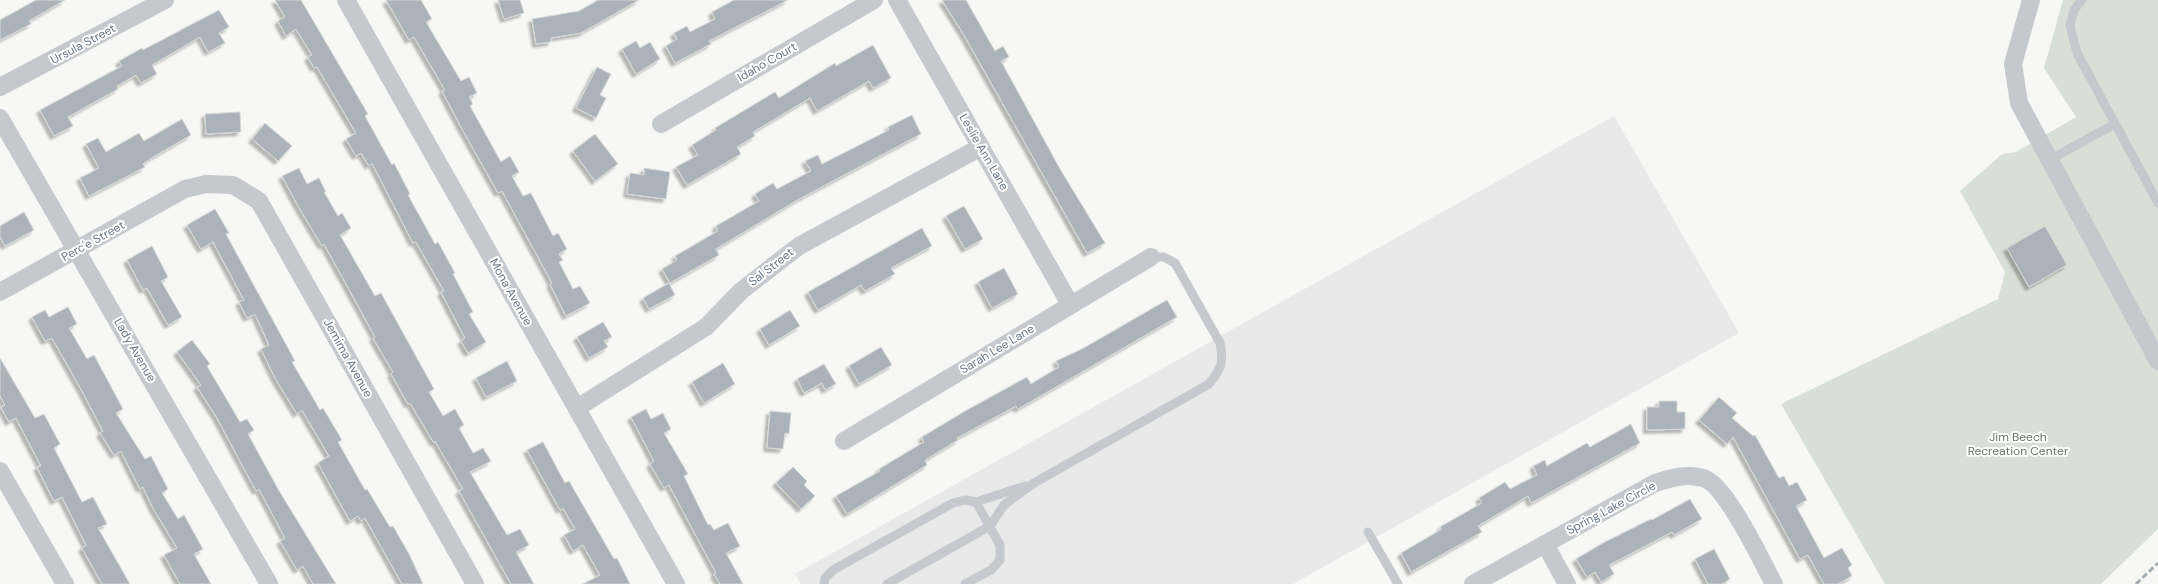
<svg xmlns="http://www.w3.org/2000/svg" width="2158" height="584" viewBox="0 0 2158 584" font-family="'DM Sans',sans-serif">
  <defs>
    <filter id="shadow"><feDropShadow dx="-3.5" dy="3.5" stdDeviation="1" flood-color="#0004"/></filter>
  </defs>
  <rect width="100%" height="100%" fill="#f7f8f5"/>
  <path fill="#e8e9e8" d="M1614,116L1739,333L1293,584H801L795,574Z"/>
  <path fill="#d8dfd6" d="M2063,0H2158V529L2101,584H1885L1781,404L1998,299L2005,272L1960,191L2002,154L2016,152L2076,117L2044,68Z"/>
  <g fill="#abb2b9" stroke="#d9d9d7" filter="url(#shadow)">
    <path d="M36,0H65L29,21L31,24L0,40V20Z"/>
    <path d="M275,0H301L368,114L365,116L392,165L394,163L410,194L408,195L435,244L438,242L455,273L453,274L473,312L469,314L486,342L468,353L461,341L465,338L441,292L444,291L416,242L413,243L372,163L369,166L361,153L356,156L346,139L356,133L317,67L314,68L308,57L312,55L296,29L286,36L278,21L285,17Z"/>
    <path d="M386,0H421L432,19L426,22L461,81L469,77L477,93L469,97L473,104L470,106L501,162L510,156L519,172L512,176L523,196L531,193L553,236L558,233L567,249L559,254L563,260L559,262L573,289L580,286L590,303L566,316L550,284L552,283L502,191L498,193L461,127L442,91L445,90L414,37L409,40Z"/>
    <path d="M498,0H520L524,13L504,19Z"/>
    <path d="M598,0H639L581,33L551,38V42L536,44L532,19L579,11Z"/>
    <path d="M734,0H788L709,41L711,44L675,63L666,46L677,39L674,33L687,26L690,32L715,19L712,12Z"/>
    <path d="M942,0H966L995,51L1003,46L1009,57L1001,61L1060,169L1105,243L1087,253L964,35Z"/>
    <path d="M219,10L229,27L219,33L225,43L208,52L200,37L152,65L157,74L141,83L136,75L117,86L118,89L68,117L73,126L54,136L40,110L122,66L119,61L142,48L143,50Z"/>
    <path d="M636,41L640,48L650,42L660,59L636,74L622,49Z"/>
    <path d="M873,45L891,78L873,88L869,81L817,111L810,98L753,132L755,136L737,147L741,154L687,185L676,167L698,155L692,145L716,130L715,128L775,92L779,98L835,63L836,66Z"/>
    <path d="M597,67L611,74L600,95L606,98L596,118L576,108Z"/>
    <path d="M240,112L241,132L206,134L205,114Z"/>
    <path d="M912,115L921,134L799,199L716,249L719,255L670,283L662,269L677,260L675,256L718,231L716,226L759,201L755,194L773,183L777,189L811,171L805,161L818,155L822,164L889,130L888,127Z"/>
    <path d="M182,119L191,135L153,157L143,164L145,167L89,196L80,178L99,168L86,144L98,138L106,152L139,133L144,141Z"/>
    <path d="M265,123L292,146L278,161L252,139Z"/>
    <path d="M595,134L618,164L595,181L573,151Z"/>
    <path d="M299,168L307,184L319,178L326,192H324L338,216L342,213L351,228L340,235L375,296L381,293L434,389L429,392L443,416L455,409L464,425L459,428L473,453L483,448L491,461L470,472L507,535L520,529L529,545L516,552L534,584H511L459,491L463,489L435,441L434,443L410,403L408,404L391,374L393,372L373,338L375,337L345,282L324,244L322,246L298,206L282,176Z"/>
    <path d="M644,168L670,172L666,199L627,194L630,173L644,175Z"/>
    <path d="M964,206L983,239L965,249L946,216Z"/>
    <path d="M215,209L229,233L226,234L295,361L292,362L320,410L323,408L342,440L338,442L365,490L367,489L390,527L393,526L409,554L423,584H402L365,518L361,521L358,516L350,521L341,505L318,463L329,456L302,410L297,414L275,378L261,349L269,345L255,314L247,318L239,302L244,300L213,242L201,249L187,225Z"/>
    <path d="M24,212L34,230L5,246L0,237V226Z"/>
    <path d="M2045,226L2067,265L2029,287L2007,248Z"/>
    <path d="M922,228L932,246L891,268L895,274L865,291L861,285L818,310L808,292Z"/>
    <path d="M152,246L168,277L161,281L182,317L168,325L147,288L143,290L127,260Z"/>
    <path d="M1004,268L1018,294L992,308L978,282Z"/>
    <path d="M669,283L675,295L649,309L643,298Z"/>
    <path d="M1167,300L1177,317L1018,409L1016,406L957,438L958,440L925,460L927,465L847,514L836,496L880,471L879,469L924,442L922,437L967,410L1027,377L1031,384L1059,367L1056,361L1082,349Z"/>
    <path d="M68,307L77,324L69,328L87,359L94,355L123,409L116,413L145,459L151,456L168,489L162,493L178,519L184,515L203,549L194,554L211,584H180L164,555L177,548L153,508L143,487L140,489L121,451L114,455L100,433L103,431L82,391L52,338L45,341L32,317L45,310L49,317Z"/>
    <path d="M790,310L800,326L769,345L760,329Z"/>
    <path d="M603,322L612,337L604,341L608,347L589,358L577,337Z"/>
    <path d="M192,340L210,364L207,366L240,422L247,419L254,430L248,434L278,489L336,584H313L303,566L297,570L280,541L285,538L259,489L256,491L217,418L197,387L201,385L177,352Z"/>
    <path d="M881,347L892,365L859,384L849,366Z"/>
    <path d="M0,358L35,418L44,414L60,444L54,448L82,502L93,497L107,524L98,528L130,584H102L82,548L86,545L62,497L54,501L37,467L41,466L16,418L9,422L1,407L5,405L0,396Z"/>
    <path d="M507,361L517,381L486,397L476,378Z"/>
    <path d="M723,363L735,384L704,403L692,382Z"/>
    <path d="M824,364L836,384L825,390L822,383L804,393L797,379Z"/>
    <path d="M1719,397L1737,413L1732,418L1753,436L1755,435L1779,478L1784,476L1789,486L1797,482L1807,500L1796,506L1824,558L1842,548L1852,565L1848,568L1852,576L1838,584H1824L1808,555L1800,559L1733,437L1727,444L1699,420Z"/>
    <path d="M1659,401H1677V412H1685V429L1647,430V407H1659Z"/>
    <path d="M646,409L651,419L663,413L671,429L664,433L688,474L684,476L708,525L710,524L714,530L728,523L740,546L726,553L743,584H720L714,574L716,573L669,485L664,488L650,464L654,461L631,417Z"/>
    <path d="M770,411L791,413L789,434L785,433L783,449L767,448Z"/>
    <path d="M1631,424L1640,443L1531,503L1528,496L1478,526L1482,532L1411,572L1401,553L1442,529L1440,527L1482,503L1479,498L1505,482L1510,489L1537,475L1533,466L1545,460L1547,466L1587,443L1590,447Z"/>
    <path d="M543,442L565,483L569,481L614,559L617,558L630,584H583L600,575L583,545L573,551L564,535L575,529L563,508L560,510L527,450Z"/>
    <path d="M793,467L807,481L804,485L815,496L801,509L776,483Z"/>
    <path d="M1690,499L1702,519L1674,535L1672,532L1609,565L1614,574L1601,582L1595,572L1587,577L1576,559L1603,543L1651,519L1652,520Z"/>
    <path d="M1714,549L1730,579L1722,584H1708L1695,559Z"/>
  </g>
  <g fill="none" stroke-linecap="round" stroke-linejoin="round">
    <g stroke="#c5c8cc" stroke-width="9">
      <path d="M2082,0L2074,10L2070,25L2077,53L2158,203"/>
      <path d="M2049,160L2115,124"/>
      <path d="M1368,532L1398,584"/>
      <path d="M824,584L825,578L833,570L953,503L965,500L976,502L1025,486"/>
      <path d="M887,584L990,526L1004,505L1034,483L1209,384C1221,369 1224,363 1220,343L1175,263L1164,257H1151"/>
      <path d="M965,584L991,570L1000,560V545L976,502"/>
    </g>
    <g stroke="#c5c8cc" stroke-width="18">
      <path d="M346,0L676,584"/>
      <path d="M897,0L1070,304"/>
      <path d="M2031,0L2013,64L2019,103L2158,361"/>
      <path d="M0,87L165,0"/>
      <path d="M0,118L269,584"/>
      <path d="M661,124L874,0"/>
      <path d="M0,292L185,189L206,184L233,185L259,201L475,584"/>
      <path d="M577,408L706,327L741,291L799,246L981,147"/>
      <path d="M844,441L1151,257"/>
      <path d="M0,471L65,584"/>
      <path d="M1545,544L1567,584"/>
      <path d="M1473,584L1655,483C1672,478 1686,473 1703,478C1726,484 1762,562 1774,584"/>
    </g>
    <path stroke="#a5abb1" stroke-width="3" stroke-dasharray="6 3" stroke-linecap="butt" d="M2136,584L2158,563"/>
  </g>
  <g text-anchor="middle" stroke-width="4" stroke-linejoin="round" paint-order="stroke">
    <g font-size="12" fill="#667586" stroke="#fff">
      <text transform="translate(83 44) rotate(-28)" y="4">Ursula Street</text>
      <text transform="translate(767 62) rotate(-30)" y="4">Idaho Court</text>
      <text transform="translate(984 152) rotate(60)" y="4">Leslie Ann Lane</text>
      <text transform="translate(93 241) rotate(-29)" y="4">Perc'e Street</text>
      <text transform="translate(771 267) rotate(-38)" y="4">Sal Street</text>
      <text transform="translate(511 292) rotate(61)" y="4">Mona Avenue</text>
      <text transform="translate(997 349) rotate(-31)" y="4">Sarah Lee Lane</text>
      <text transform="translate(135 350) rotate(60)" y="4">Lady Avenue</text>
      <text transform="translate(348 358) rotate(61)" y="4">Jemima Avenue</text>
      <text transform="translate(1611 508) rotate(-28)" y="4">Spring Lake Circle</text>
    </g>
    <g font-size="12" fill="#647861" stroke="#fff">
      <text x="2018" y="441">Jim Beech<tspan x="2018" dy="14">Recreation Center</tspan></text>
    </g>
  </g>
</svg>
